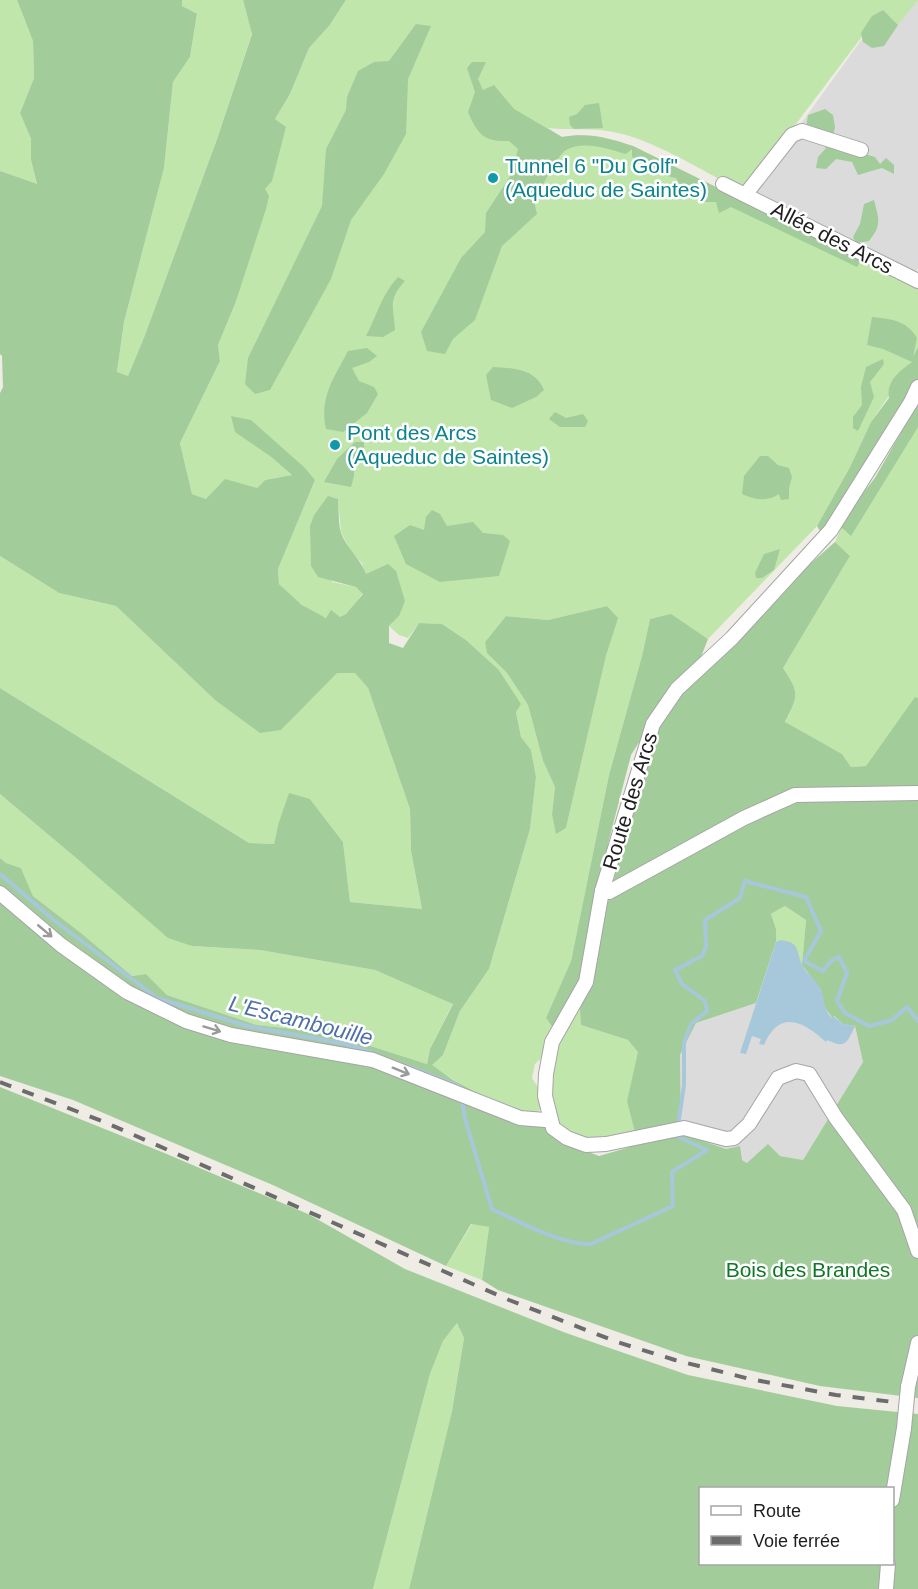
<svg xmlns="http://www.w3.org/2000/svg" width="918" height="1589" viewBox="0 0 918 1589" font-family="Helvetica,sans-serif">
  <rect width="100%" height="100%" fill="#eeece4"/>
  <g fill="#dcdbdb">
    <path d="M890,0H918V268L913,276L758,198L756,191L757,185Z"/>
    <path d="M756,1003L855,1026L863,1062L803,1160L780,1156L747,1163L726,1149L686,1135L681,1124L680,1055L696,1023Z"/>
  </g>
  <g fill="#c1e6ac" fill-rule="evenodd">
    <path d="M0,0H17L33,41L34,78L20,113L31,139V160L37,185L0,171Z"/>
    <path d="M182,0H243L252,33L216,142L145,335L128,376L117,373L124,322L164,168L173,82L190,57L197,15L182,6Z"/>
    <path d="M346,0H918L898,25L882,10L750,185L745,187L731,185C695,167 657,142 618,133C595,127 571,131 548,128L562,137C588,132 609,138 633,146L918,287V347L912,362L871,422L850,467L817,526L708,639L671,615L650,619L642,656L609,775L571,961L546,1018L553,1028L544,1056L535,1064L532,1078C542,1093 548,1101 535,1116L489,1103L431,1065L443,1055L460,1011L489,969L530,829L536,777L531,750L521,737L516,712L498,669L466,640L442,624L419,623L408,638L399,635L389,626L399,616L366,575L362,563L351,552L341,532L338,499L328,497L314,515L311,526L332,582L356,587L363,593C357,600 349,615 340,617C319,624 293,597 279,584L278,569L315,480L270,456L292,475L265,480L257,488L206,499L192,494L180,443L220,361L218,345L235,304L265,189L286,128L275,119L290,94L309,48L329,26ZM607,606L617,618L606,656L566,828L552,814L555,787L543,761L528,705L507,673L487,652L485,642L506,616L548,620Z"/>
    <path d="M918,403V698H915L866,766L851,767L842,754L785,723C798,696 800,693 783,668L850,556L835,542L847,514L875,478Z"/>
    <path d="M0,556L59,593L116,606L215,700L281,730L337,672H355L368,688L410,809L411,851L422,909L350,902L343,842L310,799L278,825L274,844L249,843L0,688Z"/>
    <path d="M0,794L82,863L192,946L260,950L375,970L453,1003L430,1049L427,1064L330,1033L257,1025L167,995L146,974L132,976L81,933L33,896L21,868L6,863L0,858Z"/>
    <path d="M785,906L806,920L802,965L776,942V929L771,914Z"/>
    <path d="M583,998L581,1025L628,1040L639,1052L634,1072L635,1132C625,1135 614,1140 603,1141C548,1146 545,1091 557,1052C562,1032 573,1015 583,998Z"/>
    <path d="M472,1224L489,1227L482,1280L446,1266Z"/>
    <path d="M457,1323L464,1338L452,1411L409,1589H373L430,1374L443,1341Z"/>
  </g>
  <g fill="#a3cc9b" fill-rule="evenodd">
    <path d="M17,0H182V6L197,14L190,57L173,82L164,168L124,322L117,372L128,376L145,335L216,142L252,34L243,0H346L329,26L309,48L290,94L275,119L286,127L272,181L265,189L269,196L266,209L235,304L218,345L220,361L180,443L192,494L206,499L225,479L257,488L265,480L292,475L270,456L235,432L231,416L251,420L304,467L315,480L278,569L279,584L302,605L326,618L331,610L340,617L346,614L363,594L356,587L318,577L311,566L310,526L314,515L328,496L338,499C339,509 338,523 341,533C347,549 361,559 366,574L388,564L396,571L405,601L399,616L389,626V643L403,648L419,623L442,624L466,640L498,669L521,704L516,712L521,737L531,750L536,777L530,829L489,969L460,1011L443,1055L432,1065L453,1080L486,1098L545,1125L565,1143L599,1156L630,1147L635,1132L627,1101L638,1052L628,1040L581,1025L580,1008L621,853L640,757L661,707L631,755L609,840L580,977L553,1028L546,1018L571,961L609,775L642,656L650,619L671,614L708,639L694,675L791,581L835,542L850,556L783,668C800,693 798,696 785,722L842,754L851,767L866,766L915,697L918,698V1398L820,1386L686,1356L498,1290L482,1280L489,1227L471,1224L446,1266L275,1186L73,1100L0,1076V858L6,863L21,868L33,896L81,933L132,976L146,974L167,995L257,1025L330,1033L427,1064L430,1049L453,1004L375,970L260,950L192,946L168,938L82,863L0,794V688L249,843L274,844L278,825L289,793L310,799L343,842L350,902L422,909L411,851L410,809L368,688L355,673H337L281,730L260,733L215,700L116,606L59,593L0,556V393L3,387L2,356L0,354V171L37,184L31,160V139L20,113L34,78L33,41ZM785,906L806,920L802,965L821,990L823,1005L833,1019L834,1016L843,1024L855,1026L863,1062L803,1160L780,1156L768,1144L747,1163L742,1160L740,1146L726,1149L686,1135L681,1124L680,1055L696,1023L756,1003L776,942V929L771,914Z"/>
    <path d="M883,10L898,25L884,46L872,48L863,42L861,33L872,16Z"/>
    <path d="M416,24L431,26L408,79L406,134L384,174L351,220L331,279L270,390L255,394L245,384L248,358L322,206L326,149L346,110L347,97L358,71L374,62L389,61Z"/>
    <path d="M472,62H486L478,79L483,90L494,85L514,109L562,137C588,132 609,138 633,146L862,259L857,267L731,207L719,213L716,202H703L687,193L686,184L682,189L676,178L663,175L632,157V149L626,154C608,149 583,140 566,150C558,154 540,191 534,201L537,214L502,246L475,320L453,339L445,354L427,351L421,332L461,258L485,232L486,213L511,175L518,149L509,141C484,142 478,135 468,112L475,92L467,68Z"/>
    <path d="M599,103L603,128L574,129L570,125L569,117L577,114L585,105Z"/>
    <path d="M825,109L833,115L835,127L833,137L844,148L875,157L880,164L886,158L894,165V174L882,168L858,175L852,162L836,159L826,169L816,168L818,157L826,148L806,128L808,115Z"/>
    <path d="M874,200C879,220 882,225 869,241L856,243L853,237L860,224L864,204Z"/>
    <path d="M398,277L405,281C387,301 394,305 395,330L383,337L366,336C377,315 382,294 398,277Z"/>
    <path d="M872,317C891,319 906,320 917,338L913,357L918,347V379L911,402L821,533L817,526L850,467L871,422L889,398C886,381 900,371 912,362L883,349L867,345Z"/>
    <path d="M367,348L377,356L369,362L352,368L359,381L374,387L378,394L367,413L343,432L326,429C319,397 334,378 348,351Z"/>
    <path d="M883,359L884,364L870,382L874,397L858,431L853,428V417L862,405L861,387L866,367Z"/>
    <path d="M493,367C514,368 536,369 544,390L536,397L512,408L491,400L486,375Z"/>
    <path d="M918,403V427L851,536L841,527L847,514L875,478Z"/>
    <path d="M555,412L566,418L583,414L588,421L585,427H560L549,419Z"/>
    <path d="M355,442H364V451L354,457V476L351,487L324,482L337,459Z"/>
    <path d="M760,456H768L778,465L789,468L792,477L789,488V499L781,500L779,494C767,502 755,500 742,494L744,476Z"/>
    <path d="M432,510L440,514L447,526L473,522L483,533L503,535L510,541L499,576L440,582L406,564L394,536L410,525L424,530L426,517Z"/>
    <path d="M780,549L774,570L762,578H756L755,573L764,554Z"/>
    <path d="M607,606L618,618L606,656L566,828L556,834L552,814L555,787L543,761L528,705L507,673L487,653L485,642L506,616L548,620Z"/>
    <path d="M0,1087L162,1152L308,1214L405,1269L566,1333L688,1375L837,1406L918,1414V1589H409L452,1411L464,1338L457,1323L443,1341L430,1374L373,1589H0ZM700,1488H892V1564H700Z"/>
  </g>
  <path fill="#a7c8da" d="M781,940C802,943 795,952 803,966C807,974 816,980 820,988C826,1000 821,1005 832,1018L833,1016L843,1024L855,1026C847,1043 846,1049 827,1040L826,1042C803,1021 779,1009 764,1045L759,1044L761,1039L752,1036L746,1054L740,1053L776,942Z"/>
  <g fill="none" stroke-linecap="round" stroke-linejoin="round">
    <g stroke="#a7c8da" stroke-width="4">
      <path d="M0,874L55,921L157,998L247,1026L347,1044L375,1054"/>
      <path d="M410,1067L459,1086L460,1091"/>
      <path d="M462,1099L465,1119L492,1209C519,1222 562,1245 591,1244L673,1206L672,1172L707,1150L678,1137V1134"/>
      <path d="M678,1126L684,1085V1043L691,1024L707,1011L705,1001L682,984L675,970L702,956L706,946L705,920L740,898L745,881L806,897L821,931L804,961L823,971L831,961L839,957L847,973L837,1001L845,1013L869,1026L892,1020L907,1007L918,1021"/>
    </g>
    <g stroke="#a5a5a5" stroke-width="16">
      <g id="minor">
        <path d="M723,184L918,281"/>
        <path d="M745,195L792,135L802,131L861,150"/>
        <path d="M918,387L911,402L831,530L732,638L677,689L653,724L602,891L586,982L552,1042L546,1074L545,1096L553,1128L567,1138L586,1145L606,1144L684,1128L726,1139L734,1138L749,1124L778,1078L796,1071L809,1074L836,1118L904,1210L918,1251"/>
        <path d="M602,891L609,892L744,818L795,795L918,793"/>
        <path d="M0,893L61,945L127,992L186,1021L231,1035L373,1060L520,1118L545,1120L550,1118"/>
        <path d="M908,1387L918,1343"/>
        <path d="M892,1500L904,1428"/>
        <path d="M886,1589L888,1564"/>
      </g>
    </g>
    <use href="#minor" stroke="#fff" stroke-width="14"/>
    <path stroke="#6c6c6c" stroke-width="4" stroke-dasharray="12 12" stroke-linecap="butt" d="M0,1082L102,1121L509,1300L617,1342L675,1360L750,1379L836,1395L918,1405"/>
    <g stroke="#a5a5a5" stroke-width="16" stroke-linecap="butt">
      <path id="minor-bridge" d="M904,1428L908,1387"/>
    </g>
    <use href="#minor-bridge" stroke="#fff" stroke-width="14"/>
  </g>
  <defs><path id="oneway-shaft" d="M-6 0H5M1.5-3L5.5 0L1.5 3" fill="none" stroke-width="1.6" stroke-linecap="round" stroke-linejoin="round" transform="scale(1.5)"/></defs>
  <g stroke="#9a9a9a">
    <use href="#oneway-shaft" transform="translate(45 931) rotate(40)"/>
    <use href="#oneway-shaft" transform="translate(212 1029) rotate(17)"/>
    <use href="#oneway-shaft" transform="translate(401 1071) rotate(22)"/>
  </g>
  <g fill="#0f9aa8" stroke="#fff" stroke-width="2">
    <circle cx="493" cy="178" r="6"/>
    <circle cx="335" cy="445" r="6"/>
  </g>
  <g text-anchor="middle" stroke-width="5" stroke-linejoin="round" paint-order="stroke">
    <g font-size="21" fill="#0d838f" stroke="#fff" text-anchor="start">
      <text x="505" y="173">Tunnel 6 "Du Golf"<tspan x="505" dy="24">(Aqueduc de Saintes)</tspan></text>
      <text x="347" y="440">Pont des Arcs<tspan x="347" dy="24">(Aqueduc de Saintes)</tspan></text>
    </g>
    <g font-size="21" fill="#1e1e1e" stroke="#fff">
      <text transform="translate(832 238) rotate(27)" y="7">Allée des Arcs</text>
      <text transform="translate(630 801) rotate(-73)" y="7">Route des Arcs</text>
    </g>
    <g font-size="21" fill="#107726" stroke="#fff">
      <text x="808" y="1277">Bois des Brandes</text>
    </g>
    <g font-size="22" font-style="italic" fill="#4f70a9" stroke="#fff">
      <text transform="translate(301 1020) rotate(14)" y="8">L'Escambouille</text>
    </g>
  </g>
  <rect x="699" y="1487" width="195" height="78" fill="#ffffff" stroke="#a5a5a5" stroke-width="1.5"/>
  <rect x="711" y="1506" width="30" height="9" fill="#ffffff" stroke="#a5a5a5" stroke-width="1.5"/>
  <text x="753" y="1517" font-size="18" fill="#1e1e1e">Route</text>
  <rect x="711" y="1536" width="30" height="9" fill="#6c6c6c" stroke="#a5a5a5" stroke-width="1.5"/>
  <text x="753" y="1547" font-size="18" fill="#1e1e1e">Voie ferrée</text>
</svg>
